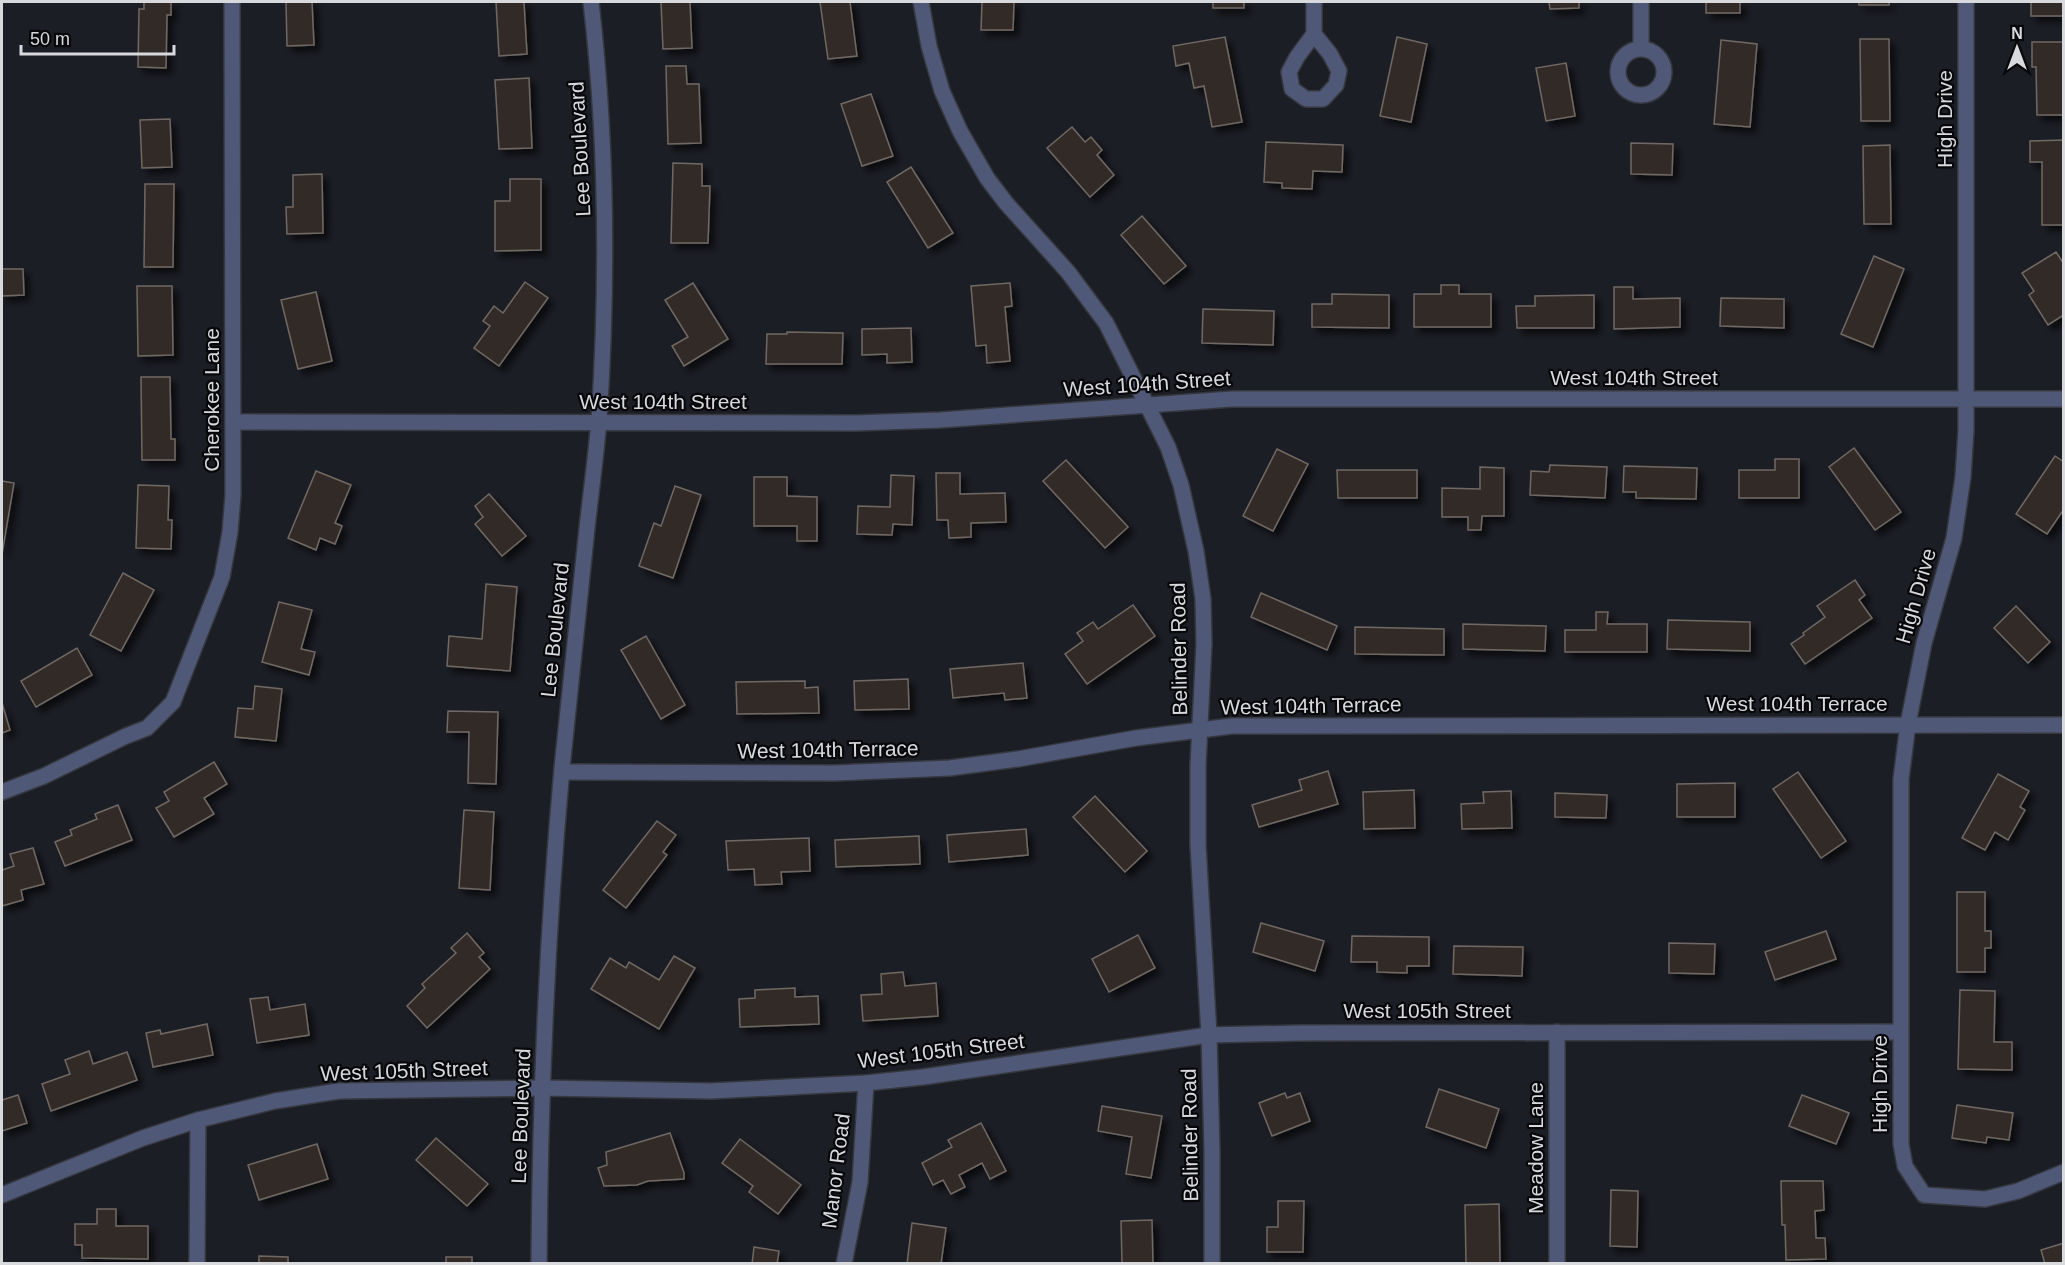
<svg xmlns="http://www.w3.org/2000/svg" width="2065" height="1265" viewBox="0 0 2065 1265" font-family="Helvetica,sans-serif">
  <defs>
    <filter id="shadow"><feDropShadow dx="5.5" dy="5.5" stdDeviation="3" flood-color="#0009"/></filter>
  </defs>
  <rect width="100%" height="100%" fill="#1c1e25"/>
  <g fill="#322c27" stroke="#706863" stroke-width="1.5" filter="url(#shadow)">
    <path d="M144,2H171V15H167L166,68L138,67L139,9H144Z"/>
    <path d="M286,2H312L314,45L287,46Z"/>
    <path d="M496,2H524L527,54L499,56Z"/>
    <path d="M661,2H690L692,48L663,49Z"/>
    <path d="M820,2H850L857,56L828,59Z"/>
    <path d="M982,2H1014L1013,30H981Z"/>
    <rect x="1213" y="2" width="31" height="6"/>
    <path d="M1549,2H1579V8L1550,9Z"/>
    <rect x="1706" y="2" width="34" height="11"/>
    <rect x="1859" y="2" width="30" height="3"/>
    <rect x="2031" y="2" width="33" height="14"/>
    <path d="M1225,37L1242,122L1212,127L1204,86L1194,88L1189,63L1176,66L1173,46Z"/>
    <path d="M1397,37L1427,44L1411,122L1380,116Z"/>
    <path d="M1860,39H1889L1890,121H1861Z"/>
    <path d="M1721,40L1757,44L1750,127L1714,124Z"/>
    <path d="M2032,42H2064V115H2037L2036,67H2032Z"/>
    <path d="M1566,63L1575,116L1546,121L1536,68Z"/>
    <path d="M666,66H686L687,84H699L701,143L668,144Z"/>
    <path d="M529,78L532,148L499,149L495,80Z"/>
    <path d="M871,94L893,156L862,166L841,104Z"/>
    <path d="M170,119L172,167L142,168L140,120Z"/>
    <path d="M1072,127L1085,142L1091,137L1102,150L1097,155L1114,175L1090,197L1047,148Z"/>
    <path d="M2064,140V225H2042V162H2030V141Z"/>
    <path d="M1266,142L1343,145L1342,172L1313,171L1312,189L1282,188V183L1264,182Z"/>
    <path d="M1631,143L1673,144L1672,175L1631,174Z"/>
    <path d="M1890,145L1891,224H1864L1863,146Z"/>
    <path d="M673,163L702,164V186H710L708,243H671Z"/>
    <path d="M911,167L953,233L928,248L887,182Z"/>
    <path d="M322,174L323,233L287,234L286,207H293V175Z"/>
    <path d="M510,179H541V250L495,251V201H510Z"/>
    <path d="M145,184H174L173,267H144Z"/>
    <path d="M1142,216L1186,266L1164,284L1121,235Z"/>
    <path d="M2056,252L2064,264V319L2062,316L2048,325L2029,295L2034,291L2022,273Z"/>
    <path d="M1874,256L1904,269L1873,347L1841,334Z"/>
    <path d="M2,269H23L24,295L2,296Z"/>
    <path d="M525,282L548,298L499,366L474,348L490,326L483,321L494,306L503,313Z"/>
    <path d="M693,283L728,339L684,366L672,346L688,337L665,300Z"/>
    <path d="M1010,283L1012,306L1005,307L1010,361L987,363L986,345L976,346L971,286Z"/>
    <path d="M1441,285H1459V294H1491V327H1414V294H1441Z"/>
    <path d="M137,286H172L173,355L138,356Z"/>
    <path d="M1614,287H1633V299L1680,298V327L1614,329Z"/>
    <path d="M316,292L332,361L298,369L281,300Z"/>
    <path d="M1332,294L1389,295V328L1312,327V304H1332Z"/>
    <path d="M1594,295V328H1517L1516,306H1535V296Z"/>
    <path d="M1721,298L1784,299V328L1720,326Z"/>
    <path d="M1203,309L1274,311L1273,345L1202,343Z"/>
    <path d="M911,328L912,362L887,363V354L862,355V329Z"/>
    <path d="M787,332L843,333L842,364H766L767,334H787Z"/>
    <path d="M141,377H170L171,439H175V460H142Z"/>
    <path d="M1854,448L1901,512L1875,530L1829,467Z"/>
    <path d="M1277,449L1308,464L1273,531L1243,516Z"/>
    <path d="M2055,456L2064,462V509L2047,534L2016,514Z"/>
    <path d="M1775,459H1799V498H1739V470H1775Z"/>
    <path d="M1066,460L1128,527L1105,548L1043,481Z"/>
    <path d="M1550,465L1607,467L1605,498L1530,495L1531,471L1549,472Z"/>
    <path d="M1624,466L1697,468L1696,499L1636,498V492H1623Z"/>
    <path d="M1480,467L1504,468V516H1482L1481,530H1468V517H1442V488L1480,489Z"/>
    <path d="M1337,470H1417V498H1338Z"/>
    <path d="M316,471L351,485L335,523L342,526L335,544L320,538L316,550L288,538Z"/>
    <path d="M936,473H960V494L1005,493L1006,522L971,523V537L949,538L948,520H937Z"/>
    <path d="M891,475L914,476L912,525L893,524L892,535L857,534L858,506L890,507Z"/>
    <path d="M754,477H787V496L817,497V541H797V526H754Z"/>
    <path d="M2,481L14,483L2,554Z"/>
    <path d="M138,485L169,486L168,520H172L171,549L136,548Z"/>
    <path d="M675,486L701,495L673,578L639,566L654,523L661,526Z"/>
    <path d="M489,494L526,536L502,556L475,524L483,517L475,506Z"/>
    <path d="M123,573L154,590L121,651L90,635Z"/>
    <path d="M1855,580L1865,595L1859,600L1872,618L1805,664L1791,644L1804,635L1803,633L1825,617L1817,606Z"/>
    <path d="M486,584L517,587L510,671L447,666L449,636L482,639Z"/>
    <path d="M1261,593L1337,626L1327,650L1251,617Z"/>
    <path d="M279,602L312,610L301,649L315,652L309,675L262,662Z"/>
    <path d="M1133,605L1155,636L1087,684L1065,654L1083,641L1077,633L1093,622L1098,629Z"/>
    <path d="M2016,606L2050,642L2028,663L1994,628Z"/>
    <path d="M1596,612H1608L1607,624H1647V652H1565V630H1596Z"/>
    <path d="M1668,620L1750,622V651L1667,649Z"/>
    <path d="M1463,624L1546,626L1545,651L1463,649Z"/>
    <path d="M1355,627L1444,629V655L1355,654Z"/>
    <path d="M646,636L685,705L661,719L621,650Z"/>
    <path d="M77,648L92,675L36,707L21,681Z"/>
    <path d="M1023,663L1027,698L1005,700L1004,693L953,698L950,669Z"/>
    <path d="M908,679L909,709L855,710L854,681Z"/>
    <path d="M805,681V688L818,687L819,713L737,714L736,682Z"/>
    <path d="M255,686L282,689L276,741L235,737L238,708L253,709Z"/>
    <path d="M2,703L10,730L2,733Z"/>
    <path d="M448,711L498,712L496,784L468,783L469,732H447Z"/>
    <path d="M214,762L227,784L204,798L214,814L174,837L156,808L169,801L164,792Z"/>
    <path d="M1328,771L1338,804L1259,827L1252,805L1302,790L1299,780Z"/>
    <path d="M1798,772L1846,841L1821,858L1773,789Z"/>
    <path d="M1998,774L2029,791L2020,807L2025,810L2008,840L1995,832L1985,850L1962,838Z"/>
    <path d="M1735,783V817H1677V784Z"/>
    <path d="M1414,790L1415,828L1364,829L1363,792Z"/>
    <path d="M1511,791L1512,828L1462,829L1461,804L1484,803L1483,792Z"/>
    <path d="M1555,793L1607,795L1606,818L1555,817Z"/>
    <path d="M1095,796L1147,851L1125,872L1073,817Z"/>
    <path d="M118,805L132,840L65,866L55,842L72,835L70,830L97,819L95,814Z"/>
    <path d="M464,810L494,812L490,890L459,888Z"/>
    <path d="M657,821L676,835L663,852L667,855L626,908L603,890Z"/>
    <path d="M1026,829L1028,855L949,862L947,835Z"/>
    <path d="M919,836L920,864L836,867L835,840Z"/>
    <path d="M809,838L810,871L781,872L782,884L755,885L754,869L728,870L726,841Z"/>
    <path d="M33,848L44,884L21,890L23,900L2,906V870L14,866L10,854Z"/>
    <path d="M1957,892H1985V931H1991V948H1985V972H1957Z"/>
    <path d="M1261,923L1324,941L1315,971L1253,952Z"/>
    <path d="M1826,931L1836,959L1775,980L1765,952Z"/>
    <path d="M467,933L484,953L479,957L490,969L427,1028L407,1006L425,988L422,984L456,953L451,948Z"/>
    <path d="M1138,935L1155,968L1109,992L1092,959Z"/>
    <path d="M1352,936L1429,937V966H1407V973L1377,972V962H1351Z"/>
    <path d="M1669,943L1715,944L1714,974L1669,973Z"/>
    <path d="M1454,946L1523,947L1522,976L1453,974Z"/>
    <path d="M674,956L695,968L659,1029L591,989L610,958L626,968L629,962L659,980Z"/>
    <path d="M903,972L905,986L936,983L938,1016L863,1021L861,995L882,994L881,974Z"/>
    <path d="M795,988V997L818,996L819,1024L740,1027L739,999L755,998V990Z"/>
    <path d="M1960,990L1995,991L1994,1042H2012V1070L1958,1069Z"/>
    <path d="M268,997L270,1010L305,1004L309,1035L257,1043L250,999Z"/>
    <path d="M207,1024L213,1055L153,1067L146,1033L160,1030L161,1034Z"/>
    <path d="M89,1051L93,1064L127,1052L137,1080L51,1111L42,1084L70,1074L65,1060Z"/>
    <path d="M1439,1089L1499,1109L1486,1148L1426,1127Z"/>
    <path d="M1285,1093L1287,1098L1300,1093L1310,1121L1272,1136L1259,1103Z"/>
    <path d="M18,1095L27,1123L2,1131V1100Z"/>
    <path d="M1802,1095L1849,1113L1836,1144L1789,1126Z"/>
    <path d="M1957,1105L2013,1113L2009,1140L1987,1137L1986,1143L1952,1138Z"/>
    <path d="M1102,1106L1162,1116L1151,1178L1126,1174L1132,1137L1098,1131Z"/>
    <path d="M981,1123L1006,1171L990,1179L982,1163L959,1175L965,1187L951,1194L943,1180L933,1185L922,1163L952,1147L948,1140Z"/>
    <path d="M670,1133L684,1173V1179L648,1181L637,1185L604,1186L598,1168L607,1165L606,1152Z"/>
    <path d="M436,1138L488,1184L467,1206L416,1160Z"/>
    <path d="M740,1139L801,1185L778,1214L749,1192L753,1186L722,1163Z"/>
    <path d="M317,1144L328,1179L259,1200L248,1165Z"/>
    <path d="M1781,1181H1823L1824,1210L1815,1211L1816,1238H1825L1826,1259L1786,1260L1785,1225H1782Z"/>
    <path d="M1611,1190L1638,1191L1637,1247L1610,1246Z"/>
    <path d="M1278,1201H1304L1303,1252H1267V1227H1278Z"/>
    <path d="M1499,1204L1500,1264H1466L1465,1205Z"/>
    <path d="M97,1209H116V1226H148V1259L82,1258V1245H75V1224H97Z"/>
    <path d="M1152,1220L1153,1264H1122L1121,1221Z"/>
    <path d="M912,1223L946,1228L941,1264H907Z"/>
    <path d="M2064,1243V1264H2045L2041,1250Z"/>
    <path d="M754,1247L779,1251L777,1264H752Z"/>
    <path d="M259,1256L288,1257V1264H259Z"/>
    <rect x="446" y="1257" width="26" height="7"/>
  </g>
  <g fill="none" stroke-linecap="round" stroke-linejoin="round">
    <g stroke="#36383f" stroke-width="18">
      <g id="minor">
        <path d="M921,2L929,46L942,91L960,131L987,178L1006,203L1068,272L1106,323L1168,447L1181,485L1196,551L1203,599L1204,644L1198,765V845L1209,1035L1212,1151V1264"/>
        <path d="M1641,2V48"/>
        <path d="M1966,2V430L1963,477L1954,538L1924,643L1908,724L1901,779V1144L1905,1166L1924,1195L1985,1199L2018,1191L2064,1172"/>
        <path d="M1314,34L1330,54L1339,71L1336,85L1323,99H1306L1292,89L1289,72L1297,57L1314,34V2"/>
        <circle cx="1641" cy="72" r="23"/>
        <path d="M233,422L856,423L940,420L1232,399H2064"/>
        <path d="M562,772L835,773L950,768L1018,759L1136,738L1232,726L2064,725"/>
        <path d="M2,792L44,776L126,736L147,728L173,702L222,577L230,532L233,495L232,2"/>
        <path d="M2,1195L143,1138L198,1120L275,1101L339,1091L542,1088L711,1091L866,1083L923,1077L1209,1035L1300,1033L1900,1032"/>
        <path d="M197,1264L198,1120"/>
        <path d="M539,1264C540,1098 547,933 562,768C570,688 579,608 587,528C591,492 596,456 599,420C608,281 607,140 591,2"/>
        <path d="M844,1264L860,1182L866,1083"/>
        <path d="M1557,1264V1032"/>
      </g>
    </g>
    <use href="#minor" stroke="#505877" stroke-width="15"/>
  </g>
  <g text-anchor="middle" stroke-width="4.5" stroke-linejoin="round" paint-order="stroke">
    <g font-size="21" fill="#d7d9dd" stroke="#08080b">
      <text transform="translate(1945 119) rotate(-90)" y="7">High Drive</text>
      <text transform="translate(580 149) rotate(-93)" y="7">Lee Boulevard</text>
      <text x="1634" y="385">West 104th Street</text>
      <text transform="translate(1147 384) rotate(-4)" y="7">West 104th Street</text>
      <text transform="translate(212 400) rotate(-90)" y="7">Cherokee Lane</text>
      <text x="663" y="409">West 104th Street</text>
      <text transform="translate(1916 596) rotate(-74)" y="7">High Drive</text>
      <text transform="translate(555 630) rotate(-84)" y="7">Lee Boulevard</text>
      <text transform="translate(1179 649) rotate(-91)" y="7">Belinder Road</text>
      <text x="1797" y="711">West 104th Terrace</text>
      <text transform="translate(1311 706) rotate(-1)" y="7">West 104th Terrace</text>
      <text transform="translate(828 750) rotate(-1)" y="7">West 104th Terrace</text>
      <text x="1427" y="1018">West 105th Street</text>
      <text transform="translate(941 1051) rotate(-7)" y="7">West 105th Street</text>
      <text transform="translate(404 1071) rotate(-2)" y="7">West 105th Street</text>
      <text transform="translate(1880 1084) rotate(-90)" y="7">High Drive</text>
      <text transform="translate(521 1116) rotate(-88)" y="7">Lee Boulevard</text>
      <text transform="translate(1190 1135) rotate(-91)" y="7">Belinder Road</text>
      <text transform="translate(1536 1148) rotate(-90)" y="7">Meadow Lane</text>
      <text transform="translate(836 1171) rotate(-83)" y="7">Manor Road</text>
    </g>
  </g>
  <rect width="2065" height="1265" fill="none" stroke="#d7d9dd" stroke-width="6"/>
  <g transform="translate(2017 48)" stroke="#08080b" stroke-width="4.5" paint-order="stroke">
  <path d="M0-4.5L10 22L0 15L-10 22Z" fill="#d7d9dd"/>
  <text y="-9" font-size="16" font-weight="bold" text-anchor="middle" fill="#d7d9dd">N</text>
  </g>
  <path d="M21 45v9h153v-9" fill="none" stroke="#d7d9dd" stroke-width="3"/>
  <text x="30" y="45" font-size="18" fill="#d7d9dd" stroke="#08080b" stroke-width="4.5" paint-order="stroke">50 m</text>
</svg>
